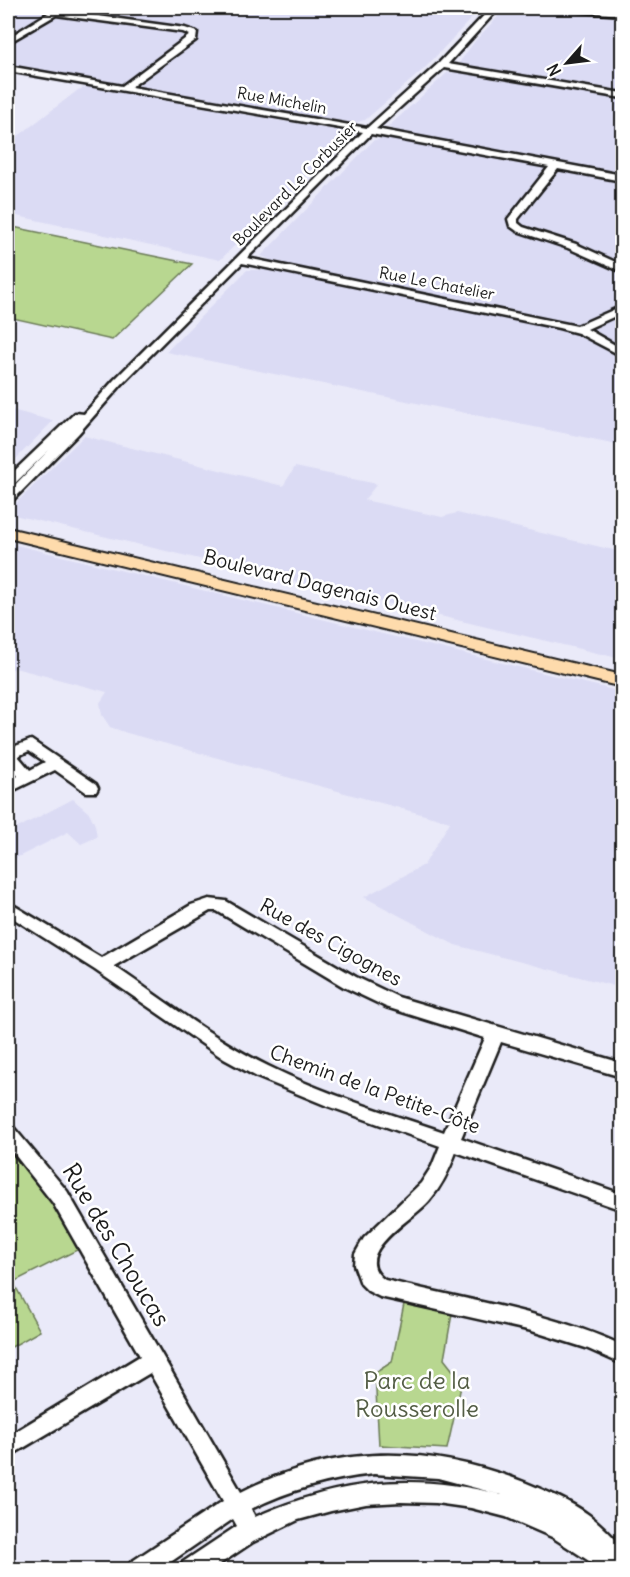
<svg xmlns="http://www.w3.org/2000/svg" width="630" height="1577" viewBox="0 0 630 1577" font-family="Delius,sans-serif">
  <rect width="100%" height="100%" fill="#eaeaf9"/>
  <filter id="ink" filterUnits="userSpaceOnUse"><feTurbulence type="fractalNoise" baseFrequency=".0167" numOctaves="2"/><feDisplacementMap in="SourceGraphic" scale="12" xChannelSelector="R" yChannelSelector="G"/><feConvolveMatrix kernelMatrix="1 2 1 2 8 2 1 2 1" color-interpolation-filters="sRGB"/></filter>
  <g filter="url(#ink)">
    <g fill="#dbdbf4">
      <path d="M8,8H481L424,69L365,120L353,123L139,87L138,84L114,83L8,65Z"/>
      <path d="M511,8H622V445L166,352L247,270H262L269,259L261,256L374,140L389,138L396,131L388,127L447,73L457,72L464,65L459,63L475,41L505,9Z"/>
      <path d="M86,87L196,106L346,132L344,138L220,260L8,214V144L78,90Z"/>
      <path d="M8,409L53,421L8,467Z"/>
      <path d="M84,436L283,486L295,467L377,484L364,500L442,517L457,513L622,552V659L14,515L10,509Z"/>
      <path d="M8,543L622,692V988L455,945L364,897L424,865L450,822L127,733L110,727L102,715L100,703L107,692L15,668L8,671Z"/>
      <path d="M73,799L90,814L95,825L97,837L81,844L68,832L8,862V833Z"/>
    </g>
    <g fill="#b8d790" stroke="#6a7a56" stroke-width="1.5">
      <path d="M8,226L192,264L112,340L8,317Z"/>
      <path d="M8,1145L49,1195L79,1249L13,1282L40,1331L8,1349Z"/>
      <path d="M404,1304L452,1314L444,1359L462,1382L447,1449L379,1445L375,1373L392,1362Z"/>
    </g>
    <g fill="none" stroke-linecap="round" stroke-linejoin="round">
      <g stroke="#1c1c1c" stroke-width="5">
        <g id="minor">
          <path d="M56,8H65L62,11L185,28L197,32L196,40L131,87L367,128L439,63L491,8H499L448,64L622,93V98L444,68L376,129L622,175V181L558,169L518,219V223L523,227L576,244L622,265V272L568,248L517,231L510,226L508,219L549,167L371,134L247,258L577,326L622,306V313L587,329L622,349V356L578,333L559,328L242,263L122,384L78,434L12,501L8,502V492L49,450L12,486L8,487V477L75,413L84,414L114,380L363,132L8,71V66L122,86L190,35L183,32L56,15L8,43V38Z"/>
          <path d="M553,8L622,11V15L557,10Z"/>
          <path d="M31,740L96,784L98,788L96,792H86L55,770L8,793V782L18,776L8,764V749ZM29,751L45,762L30,770L18,756Z"/>
          <path d="M209,899L226,901L356,977L398,997L622,1063V1077L501,1042L461,1138L622,1194V1210L456,1152C450,1169 442,1186 429,1201C414,1219 348,1254 385,1280C465,1300 546,1311 622,1345V1364L586,1348L532,1331L380,1297L368,1291L361,1284L354,1265L355,1254L364,1238L421,1183L432,1166L440,1146L325,1105L257,1077L224,1059L95,970L8,915V902L101,958L191,905ZM210,911H217L344,987L386,1007L485,1038L444,1132C385,1112 324,1094 268,1066C213,1039 164,1000 114,966Z"/>
          <path d="M8,1125L14,1128L67,1191L241,1492C335,1444 426,1444 524,1482C546,1491 570,1501 589,1515C601,1524 612,1536 622,1546V1570H603L552,1537L506,1517L471,1508L436,1503L401,1502L366,1504L331,1511L298,1520L253,1542L211,1570H180L183,1562L237,1526L233,1519L159,1570H128L131,1562L223,1501L150,1373L8,1457V1436L140,1356L53,1203L8,1146ZM374,1474L438,1478L502,1495C412,1472 340,1480 255,1517L251,1509C291,1489 330,1479 374,1474Z"/>
        </g>
      </g>
      <g stroke="#1c1c1c" stroke-width="4">
        <path id="major" d="M8,528L622,675V687L8,538Z"/>
      </g>
      <use href="#minor" fill="#fff" fill-rule="evenodd"/>
      <use href="#major" fill="#fedbac" fill-rule="evenodd"/>
    </g>
  </g>
  <g text-anchor="middle" stroke-width="5" stroke-linejoin="round" paint-order="stroke">
    <g font-size="16" fill="#1c1c1c" stroke="#fff">
      <text transform="translate(282 100) rotate(10)" y="6">Rue Michelin</text>
      <text transform="translate(295 183) rotate(-45)" y="6">Boulevard Le Corbusier</text>
      <text transform="translate(437 283) rotate(11)" y="6">Rue Le Chatelier</text>
    </g>
    <g font-size="20" fill="#1c1c1c" stroke="#fff">
      <text transform="translate(320 585) rotate(14)" y="7">Boulevard Dagenais Ouest</text>
      <text transform="translate(331 942) rotate(29)" y="7">Rue des Cigognes</text>
      <text transform="translate(375 1089) rotate(20)" y="7">Chemin de la Petite-Côte</text>
    </g>
    <g font-size="24" fill="#1c1c1c" stroke="#fff">
      <text transform="translate(116 1245) rotate(59)" y="8">Rue des Choucas</text>
    </g>
    <g font-size="24" fill="#535d45" stroke="#fff">
      <text x="417" y="1389">Parc de la<tspan x="417" dy="28">Rousserolle</tspan></text>
    </g>
  </g>
  <rect width="630" height="1577" fill="none" stroke="#fff" stroke-width="30"/>
  <rect x="15" y="15" width="600" height="1547" fill="none" stroke="#1c1c1c" stroke-width="2" filter="url(#ink)"/>
  <g transform="translate(567 63) rotate(242)" stroke="#ffffff" stroke-width="4.5" paint-order="stroke">
  <path d="M0-4.5L10 22L0 15L-10 22Z" fill="#1c1c1c"/>
  <text y="-9" font-size="16" font-weight="bold" text-anchor="middle" fill="#1c1c1c">N</text>
  </g>
</svg>
